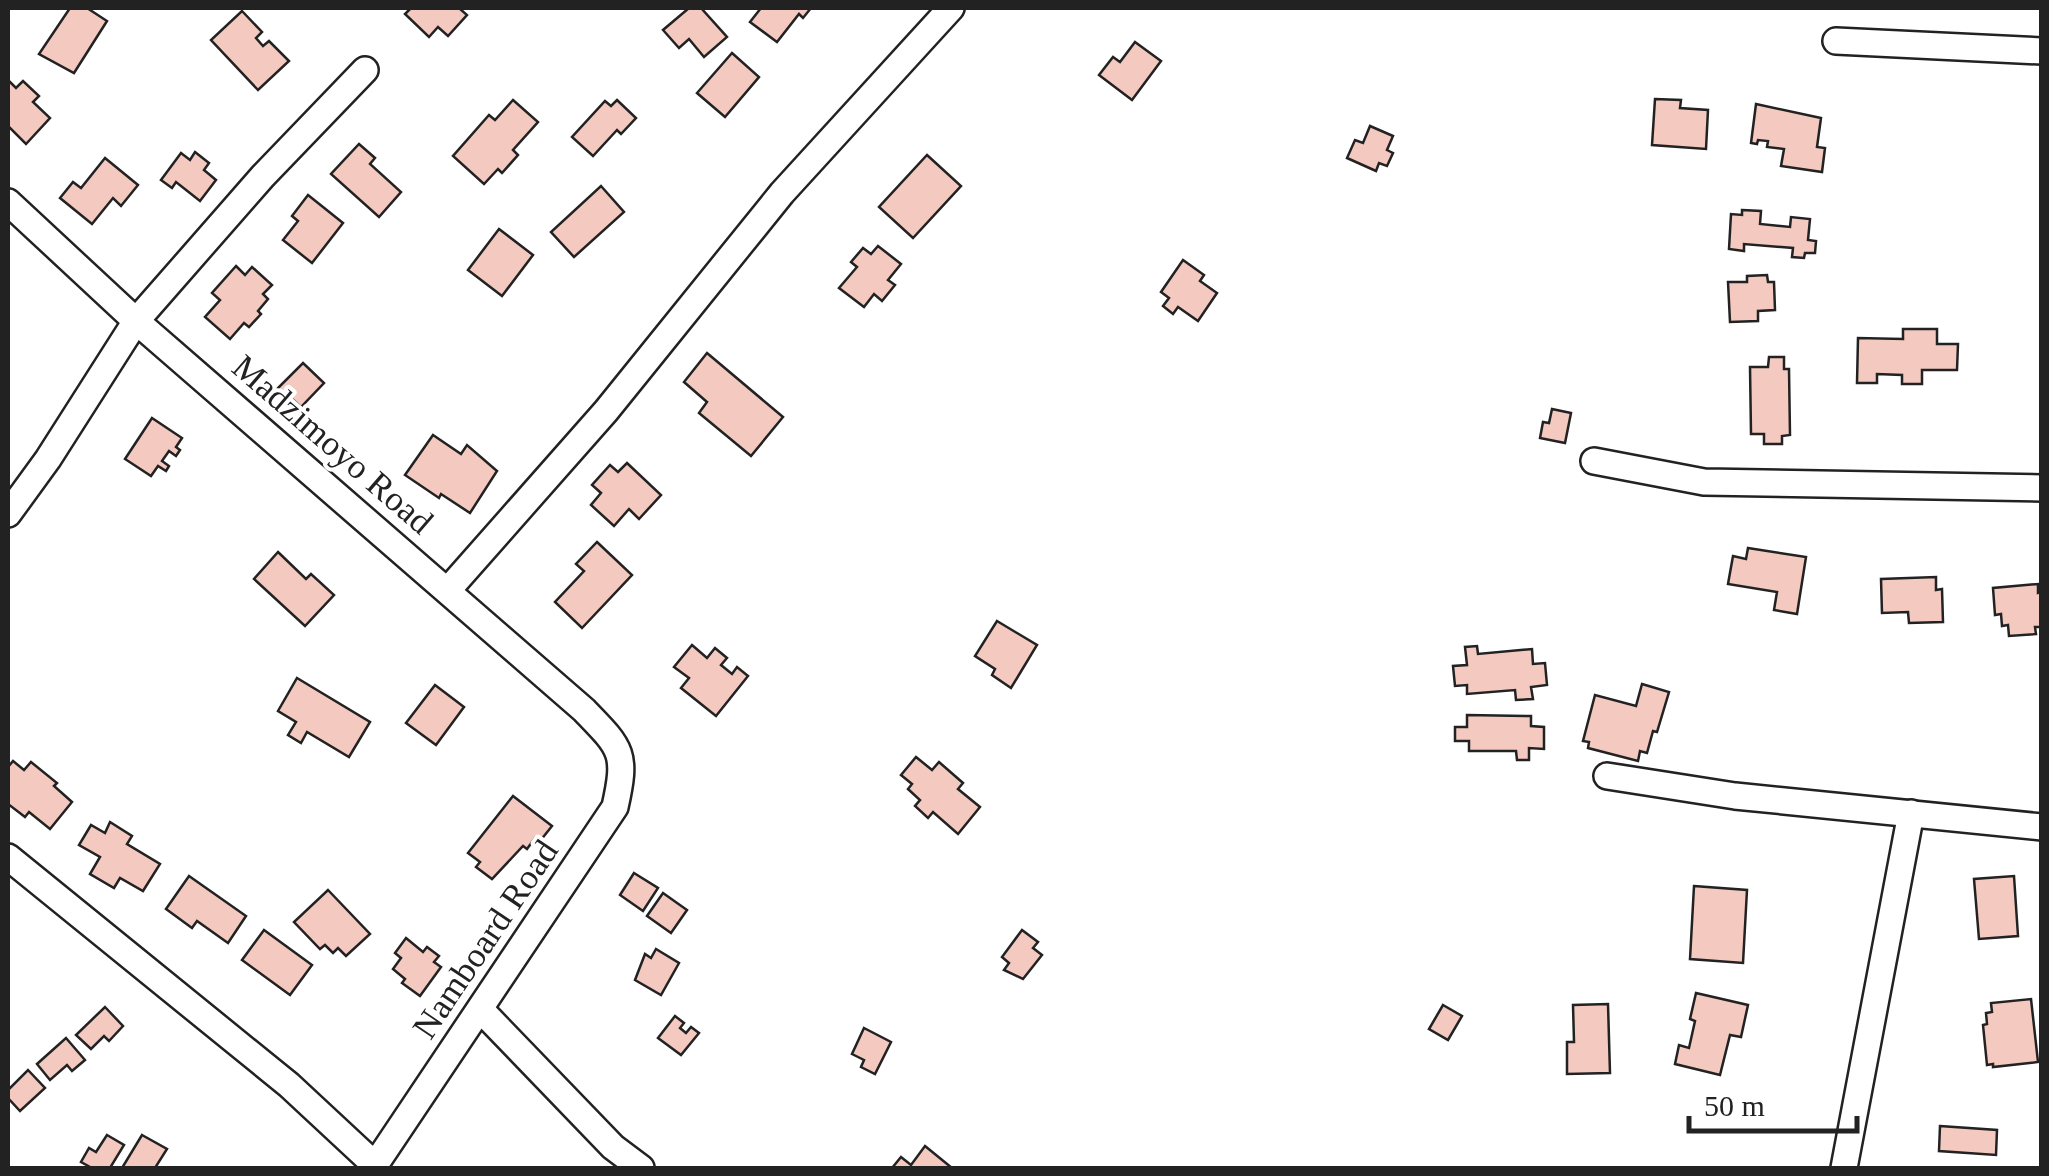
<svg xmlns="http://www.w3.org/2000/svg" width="2049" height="1176" viewBox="0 0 2049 1176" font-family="'Times New Roman',serif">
  <rect width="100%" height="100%" fill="#fff"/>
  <g fill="#f3c9c0" stroke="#222" stroke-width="2.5">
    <path d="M70,8H87L107,21L74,73L39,54Z"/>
    <path d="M411,8H459L467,15L448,36L438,27L429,37L405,14Z"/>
    <path d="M689,8H701L727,37L704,57L689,39L679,48L663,30Z"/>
    <path d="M761,8H811L803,18L799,14L777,42L750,22Z"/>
    <path d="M242,11L262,32L256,38L263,46L269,41L289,61L258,90L211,40Z"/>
    <path d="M1135,42L1161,61L1132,100L1099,75L1113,57L1120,62Z"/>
    <path d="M732,53L759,77L725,117L697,93Z"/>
    <path d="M8,80L16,88L23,81L39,96L33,102L50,118L26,144L8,126Z"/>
    <path d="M1655,99L1681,100L1680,108L1708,110L1706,149L1652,145Z"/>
    <path d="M513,100L538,122L513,150L518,155L502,173L498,169L484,184L453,156L489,115L495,120Z"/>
    <path d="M617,100L636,118L621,134L617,130L593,156L572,137L605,101L611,106Z"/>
    <path d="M1756,104L1821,118L1817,147L1825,148L1822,172L1781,166L1784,149L1767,147L1768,141L1758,140L1757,144L1751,143Z"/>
    <path d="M1370,126L1393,136L1387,150L1393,153L1387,166L1379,163L1376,171L1347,158L1355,140L1363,143Z"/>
    <path d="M359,144L375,158L370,164L401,192L379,217L331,174Z"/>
    <path d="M195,152L209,163L204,170L216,180L200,201L176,182L172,188L161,180L181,153L190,160Z"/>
    <path d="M927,155L961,186L913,238L879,207Z"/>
    <path d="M105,158L138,185L121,206L113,198L92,224L60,198L73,182L81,188Z"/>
    <path d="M601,186L624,212L574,257L551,232Z"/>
    <path d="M308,195L343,223L312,263L283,240L298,221L292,216Z"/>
    <path d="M1742,210L1761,211L1760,224L1790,227L1791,217L1810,219L1808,240L1816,241L1815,253H1805L1804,258L1792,257L1793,248L1744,244V251L1729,249L1731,214L1742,215Z"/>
    <path d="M499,229L533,255L502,296L468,270Z"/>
    <path d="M878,246L901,264L888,280L895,285L882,301L874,294L864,307L839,288L857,267L851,262L863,248L871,254Z"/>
    <path d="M1183,260L1204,275L1200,281L1217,293L1198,321L1178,307L1173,314L1163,306L1169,298L1161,292Z"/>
    <path d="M236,266L245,275L252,267L272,285L263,294L268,299L258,311L261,314L249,327L244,323L230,339L205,317L220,300L212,293Z"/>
    <path d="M1767,275L1768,282H1774L1775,310L1758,311V321L1730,322L1728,282H1747V276Z"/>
    <path d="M1903,329H1937V344H1958L1957,370H1922V384H1902V375L1877,374V383H1857L1858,338L1903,339Z"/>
    <path d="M707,353L783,417L751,456L699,413L707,402L684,382Z"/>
    <path d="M1769,357H1784V369H1789L1790,435L1782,436V444H1764V434H1751L1750,367H1768Z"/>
    <path d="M303,363L324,383L301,407L291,398L285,404L273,393Z"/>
    <path d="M1552,409L1571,413L1565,443L1540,438L1543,422L1549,423Z"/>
    <path d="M152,418L182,438L176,447L180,450L176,456L169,451L162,461L169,466L166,471L158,466L151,476L125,459Z"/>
    <path d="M433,435L461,454L467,445L497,471L470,513L441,494L439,498L405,475Z"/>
    <path d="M627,463L661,495L639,519L629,509L614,526L591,505L601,493L592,485L610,465L618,472Z"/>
    <path d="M597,542L632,575L582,628L555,602L584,571L576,564Z"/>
    <path d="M1748,548L1806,557L1797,614L1774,610L1777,592L1728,584L1733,556L1746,559Z"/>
    <path d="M278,552L306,579L311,574L334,595L305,626L254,579Z"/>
    <path d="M1936,577V590L1942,589L1943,622L1909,623L1908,612L1882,613L1881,579Z"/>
    <path d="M2038,584V593L2042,592V627H2035L2036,634L2009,636L2008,625L2002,626L2001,614L1995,615L1993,588Z"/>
    <path d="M997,621L1037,645L1011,688L992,675L995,669L975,656Z"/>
    <path d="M692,645L707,658L715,648L727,658L721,665L732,674L737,667L748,676L716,716L681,688L689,678L674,667Z"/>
    <path d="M1477,646L1478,654L1532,649L1533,664L1545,663L1547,685L1531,687L1533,699L1516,700L1515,690L1467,694V685L1455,686L1453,666L1467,665L1465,647Z"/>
    <path d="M297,678L370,722L349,757L307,732L301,743L288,735L296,722L278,711Z"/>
    <path d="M1642,684L1669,692L1657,732L1653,731L1647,753L1640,751L1638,761L1588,748L1589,742L1583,741L1595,695L1636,706Z"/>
    <path d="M435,685L464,707L436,745L406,723Z"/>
    <path d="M1467,715L1531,716V726L1544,727V749L1529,748V760H1517L1516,751H1469V741H1455V727H1467Z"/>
    <path d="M916,757L932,770L939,762L963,783L958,789L980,807L958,834L933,812L928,818L915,806L920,800L908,789L912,784L901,775Z"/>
    <path d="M13,761L24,770L31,762L57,783L54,786L72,802L50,829L29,812L25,817L8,804V767Z"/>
    <path d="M513,796L552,826L540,841L535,838L527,849L523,846L492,879L476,867L480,862L468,853Z"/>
    <path d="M110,822L132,836L127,844L160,864L143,891L120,878L114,888L90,874L100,857L79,845L91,825L105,833Z"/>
    <path d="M634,873L658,888L643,911L620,895Z"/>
    <path d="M189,876L246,916L228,943L197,921L192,928L166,909Z"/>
    <path d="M2014,876L2018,936L1979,939L1974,879Z"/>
    <path d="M1694,886L1747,890L1743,963L1690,959Z"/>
    <path d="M328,890L370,934L346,956L338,948L333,953L325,945L320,949L294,922Z"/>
    <path d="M663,893L687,910L671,933L647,916Z"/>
    <path d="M264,930L312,965L290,995L242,960Z"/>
    <path d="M1022,930L1038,942L1033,948L1042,955L1023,979L1004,970L1009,963L1002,957Z"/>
    <path d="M406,938L423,952L427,947L439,956L434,962L441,967L420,996L402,983L405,979L393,969L401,958L395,953Z"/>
    <path d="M656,949L679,963L661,995L635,980L645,954L651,958Z"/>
    <path d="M1696,993L1748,1005L1741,1037L1730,1035L1720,1075L1675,1064L1679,1045L1689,1048L1695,1021L1690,1019Z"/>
    <path d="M2031,999L2038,1062L1993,1067V1064L1987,1065L1983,1025L1987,1024L1986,1013L1992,1012L1991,1003Z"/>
    <path d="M1608,1004L1610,1073L1567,1074V1042H1574L1573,1005Z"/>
    <path d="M1443,1005L1462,1016L1448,1040L1429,1029Z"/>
    <path d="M105,1007L123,1026L109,1041L104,1036L91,1049L76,1035Z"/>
    <path d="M675,1016L684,1023L680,1028L686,1033L691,1027L699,1033L681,1055L658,1038Z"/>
    <path d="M864,1028L891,1042L875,1074L861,1067L864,1060L852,1054Z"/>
    <path d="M66,1038L85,1060L72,1071L67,1065L50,1080L37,1064Z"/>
    <path d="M28,1070L45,1088L20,1111L8,1098V1090Z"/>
    <path d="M1940,1126L1997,1130L1996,1155L1939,1151Z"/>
    <path d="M107,1135L124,1145L110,1168H92L81,1162L89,1148L96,1152Z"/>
    <path d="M142,1135L167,1149L155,1168H122Z"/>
    <path d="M925,1146L952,1168H892L901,1157L911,1165Z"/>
  </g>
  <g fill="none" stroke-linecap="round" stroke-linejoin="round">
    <g stroke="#222" stroke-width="30">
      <g id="minor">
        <path d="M1836,41L2042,51"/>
        <path d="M8,202L136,321L584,710C622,749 627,753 615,807L373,1168"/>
        <path d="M1594,461L1704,482L2042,488"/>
        <path d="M8,514L48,459L136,321L263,176L365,70"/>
        <path d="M448,590L606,411L782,193L951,8"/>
        <path d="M1607,776L1735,796L2042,827"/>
        <path d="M8,857L289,1085L375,1165"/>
        <path d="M481,1010L613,1147L641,1168"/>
        <path d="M1844,1168L1911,813"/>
      </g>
    </g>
    <use href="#minor" stroke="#fff" stroke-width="25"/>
  </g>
  <g text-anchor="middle" stroke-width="8" stroke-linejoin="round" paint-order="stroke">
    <g font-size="35" fill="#222" stroke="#fff">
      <text transform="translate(333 444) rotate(41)" y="12">Madzimoyo Road</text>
      <text transform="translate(485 939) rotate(-56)" y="12">Namboard Road</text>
    </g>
  </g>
  <rect width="2049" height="1176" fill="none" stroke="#222222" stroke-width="20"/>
  <path d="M1689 1116v15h168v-15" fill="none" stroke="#222222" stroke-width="5"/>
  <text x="1704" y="1116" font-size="30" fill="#222222" stroke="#ffffff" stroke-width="8" paint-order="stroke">50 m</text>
</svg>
